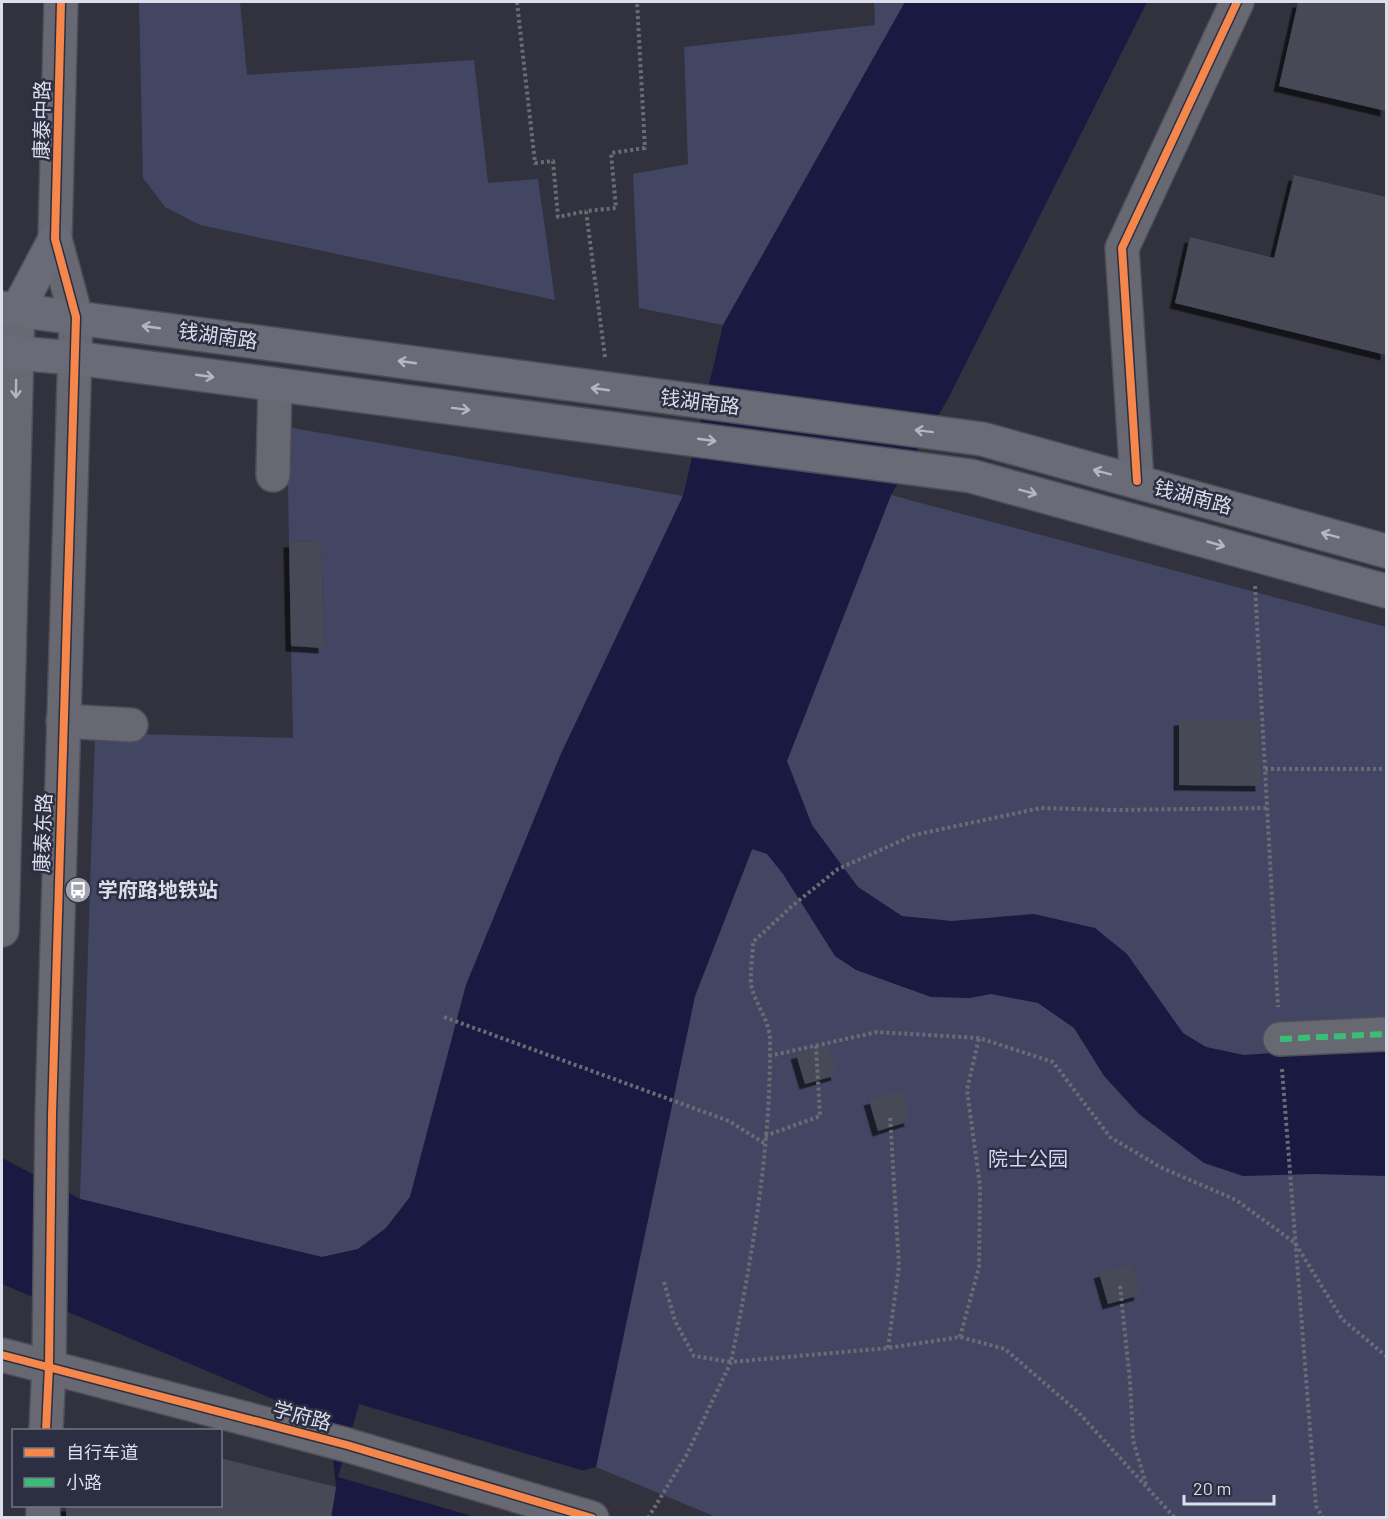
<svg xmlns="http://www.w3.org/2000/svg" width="1388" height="1519" viewBox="0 0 1388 1519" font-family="Barlow,'Noto Sans SC',sans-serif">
  <defs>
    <filter id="shadow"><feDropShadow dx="-5.5" dy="5.5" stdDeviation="0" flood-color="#0009"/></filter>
  </defs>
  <rect width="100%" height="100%" fill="#31323d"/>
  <g fill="#424663">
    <path d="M139,2H240L247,75L474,60L488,183L538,179L555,300L200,225L165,207L143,178Z"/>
    <path d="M874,2H905L723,325L639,308L633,174L688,164L684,47L875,25Z"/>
    <path d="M287,427L683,496L560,756L466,985L410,1197L386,1228L358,1249L322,1257L80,1199L95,733L293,738L291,646L324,647L321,541L289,542Z"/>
    <path d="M891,495L1386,627V1517H716L596,1467L695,996Z"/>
  </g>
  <path fill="#191942" d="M905,2H1147L948,399L891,495L787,761L812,825L858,887L902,916L952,921L1034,914L1095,928L1127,954L1183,1033L1206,1047L1244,1055L1386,1045V1176L1315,1174L1243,1176L1204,1163L1139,1114L1104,1076L1074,1028L1038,1003L991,994L970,998L931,997L856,970L835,956L783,874L767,854L752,849L695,996L596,1467L574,1473L560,1517L331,1518L336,1487L328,1410L292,1407L2,1284V1158L80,1199L322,1257L358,1249L386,1228L410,1197L466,985L560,756L683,496L723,325Z"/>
  <path fill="#31323d" d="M359,1404L588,1472L577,1476L563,1518L475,1517L338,1477Z"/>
  <g fill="#474957" filter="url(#shadow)">
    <path d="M1298,2H1386V111L1279,86Z"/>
    <path d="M1294,175L1386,197V355L1175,303L1190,237L1274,258Z"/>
    <path d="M321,541L324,648L291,646L289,542Z"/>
    <path d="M1179,720H1258L1261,786L1179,785Z"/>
    <path d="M828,1045L837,1075L805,1084L796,1054Z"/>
    <path d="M902,1091L910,1121L878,1131L869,1100Z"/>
    <path d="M1132,1264L1140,1295L1108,1304L1099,1273Z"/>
    <path d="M220,1458L336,1487L331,1518H66V1506H220Z"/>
  </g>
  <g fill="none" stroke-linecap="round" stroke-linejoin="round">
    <g stroke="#4d4e58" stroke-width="36">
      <g id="minor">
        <path d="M273,475L275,385"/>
        <path d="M1137,481L1122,248L1237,2"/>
        <path d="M63,721L131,725"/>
        <path d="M2,930L18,309"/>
        <path d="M1280,1039L1386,1034"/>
        <path d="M2,1355L347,1445L592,1518"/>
        <path d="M46,1430L49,1366L52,1115L76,317L55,239L61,2"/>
        <path d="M43,1518V1506"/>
      </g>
    </g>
    <g stroke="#4d4e58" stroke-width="36">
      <g id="major">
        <path d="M2,308L982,439L1386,551"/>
        <path d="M18,309L55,239"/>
        <path d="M2,352L75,358L971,476L1386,591"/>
      </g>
    </g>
    <g stroke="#6a6c74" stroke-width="4" stroke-dasharray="3 3" stroke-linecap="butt">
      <path d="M517,2L535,163L553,161L558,217L586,211"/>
      <path d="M605,357L586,211L616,208L611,153L645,148L637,2"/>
      <path d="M1255,586L1278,1007"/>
      <path d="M1265,769H1386"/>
      <path d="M444,1017L729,1121L764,1143"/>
      <path d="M769,1056L877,1032L979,1038L1053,1062L1110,1137L1160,1167L1236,1200L1295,1243L1342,1319L1386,1356"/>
      <path d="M1282,1069L1316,1506L1323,1518"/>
      <path d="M765,1136L820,1116L816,1046"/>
      <path d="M664,1282L675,1321L694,1356L731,1362C752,1257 771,1148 770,1040C770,1020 754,1003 751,984C750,970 753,955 753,942L792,906L838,869L914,835L1041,808L1113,810L1267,808"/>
      <path d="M1120,1286L1130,1381L1133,1440L1146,1484"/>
      <path d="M960,1337L979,1267L980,1186L967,1090L979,1038"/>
      <path d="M888,1348L899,1266L890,1115"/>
      <path d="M648,1518L686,1456L731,1362L888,1348L960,1337L1005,1349L1078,1412L1175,1518"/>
    </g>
    <use href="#minor" stroke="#676871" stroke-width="33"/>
    <use href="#major" stroke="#696b77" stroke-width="33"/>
    <path stroke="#3abd76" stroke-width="6" stroke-dasharray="12 6" stroke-linecap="butt" d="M1280,1039L1386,1034"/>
    <g stroke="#2c2f42" stroke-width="11">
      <g id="cycleway">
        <path d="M1137,481L1122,248L1237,2"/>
        <path d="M2,1355L347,1445L592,1518"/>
        <path d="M46,1430L49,1366L52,1115L76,317L55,239L61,2"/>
      </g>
    </g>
    <use href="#cycleway" stroke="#f5874c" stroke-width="8"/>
  </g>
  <defs><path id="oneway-shaft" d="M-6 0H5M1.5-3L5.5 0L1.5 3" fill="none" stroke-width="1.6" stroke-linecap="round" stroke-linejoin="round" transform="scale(1.5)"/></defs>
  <g stroke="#b4b6c2">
    <use href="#oneway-shaft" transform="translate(151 327) rotate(-172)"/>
    <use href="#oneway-shaft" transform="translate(407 362) rotate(-172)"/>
    <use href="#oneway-shaft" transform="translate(205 376) rotate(8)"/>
    <use href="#oneway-shaft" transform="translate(600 389) rotate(-172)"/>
    <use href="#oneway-shaft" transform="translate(461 409) rotate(7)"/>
    <use href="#oneway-shaft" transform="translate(924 431) rotate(-173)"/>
    <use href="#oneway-shaft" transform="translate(707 440) rotate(8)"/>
    <use href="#oneway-shaft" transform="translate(1102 472) rotate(-165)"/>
    <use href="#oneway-shaft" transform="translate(1028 492) rotate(15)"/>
    <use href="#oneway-shaft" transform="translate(1330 535) rotate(-165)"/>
    <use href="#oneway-shaft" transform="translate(1216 544) rotate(16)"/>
  </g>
  <use stroke="#b3b5c0" href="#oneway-shaft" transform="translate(16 389) rotate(91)"/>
  <defs>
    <g id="bus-disc" transform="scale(1.35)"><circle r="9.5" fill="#a0a2ae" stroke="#2c2f42"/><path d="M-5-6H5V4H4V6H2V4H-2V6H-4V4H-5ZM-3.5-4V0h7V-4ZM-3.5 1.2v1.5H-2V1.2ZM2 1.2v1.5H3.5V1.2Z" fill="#fff"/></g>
  </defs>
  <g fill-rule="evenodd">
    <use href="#bus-disc" x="78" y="890"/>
  </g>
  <g text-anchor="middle" stroke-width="5" stroke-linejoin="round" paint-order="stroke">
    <g font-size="20" fill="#dcdeeb" stroke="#2c2f42">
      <text transform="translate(42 120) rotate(-89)" y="7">康泰中路</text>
      <text transform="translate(218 336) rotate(8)" y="7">钱湖南路</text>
      <text transform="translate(700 402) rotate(7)" y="7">钱湖南路</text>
      <text transform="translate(1193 497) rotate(15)" y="7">钱湖南路</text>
      <text transform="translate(43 833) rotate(-88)" y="7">康泰东路</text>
      <text transform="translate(302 1416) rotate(15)" y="7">学府路</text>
    </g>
    <g font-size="20" font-weight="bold" fill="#dcdeeb" stroke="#2c2f42" text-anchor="start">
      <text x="98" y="897">学府路地铁站</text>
    </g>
    <g font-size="20" fill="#d0d5f5" stroke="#2c2f42">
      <text x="1028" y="1166">院士公园</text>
    </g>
  </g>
  <rect width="1388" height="1519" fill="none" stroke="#dcdeeb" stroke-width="6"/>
  <rect x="12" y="1429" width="210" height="78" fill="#2c2f42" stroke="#727586" stroke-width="1.5"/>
  <rect x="24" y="1448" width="30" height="9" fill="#f5874c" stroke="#727586" stroke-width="1.5"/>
  <text x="66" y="1459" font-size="18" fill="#dcdeeb">自行车道</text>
  <rect x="24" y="1478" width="30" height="9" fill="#3abd76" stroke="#727586" stroke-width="1.5"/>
  <text x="66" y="1489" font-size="18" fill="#dcdeeb">小路</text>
  <path d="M1184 1495v9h90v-9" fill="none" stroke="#dcdeeb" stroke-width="3"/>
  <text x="1193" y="1495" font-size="18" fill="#dcdeeb" stroke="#2c2f42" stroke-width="4.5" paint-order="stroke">20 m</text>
</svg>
